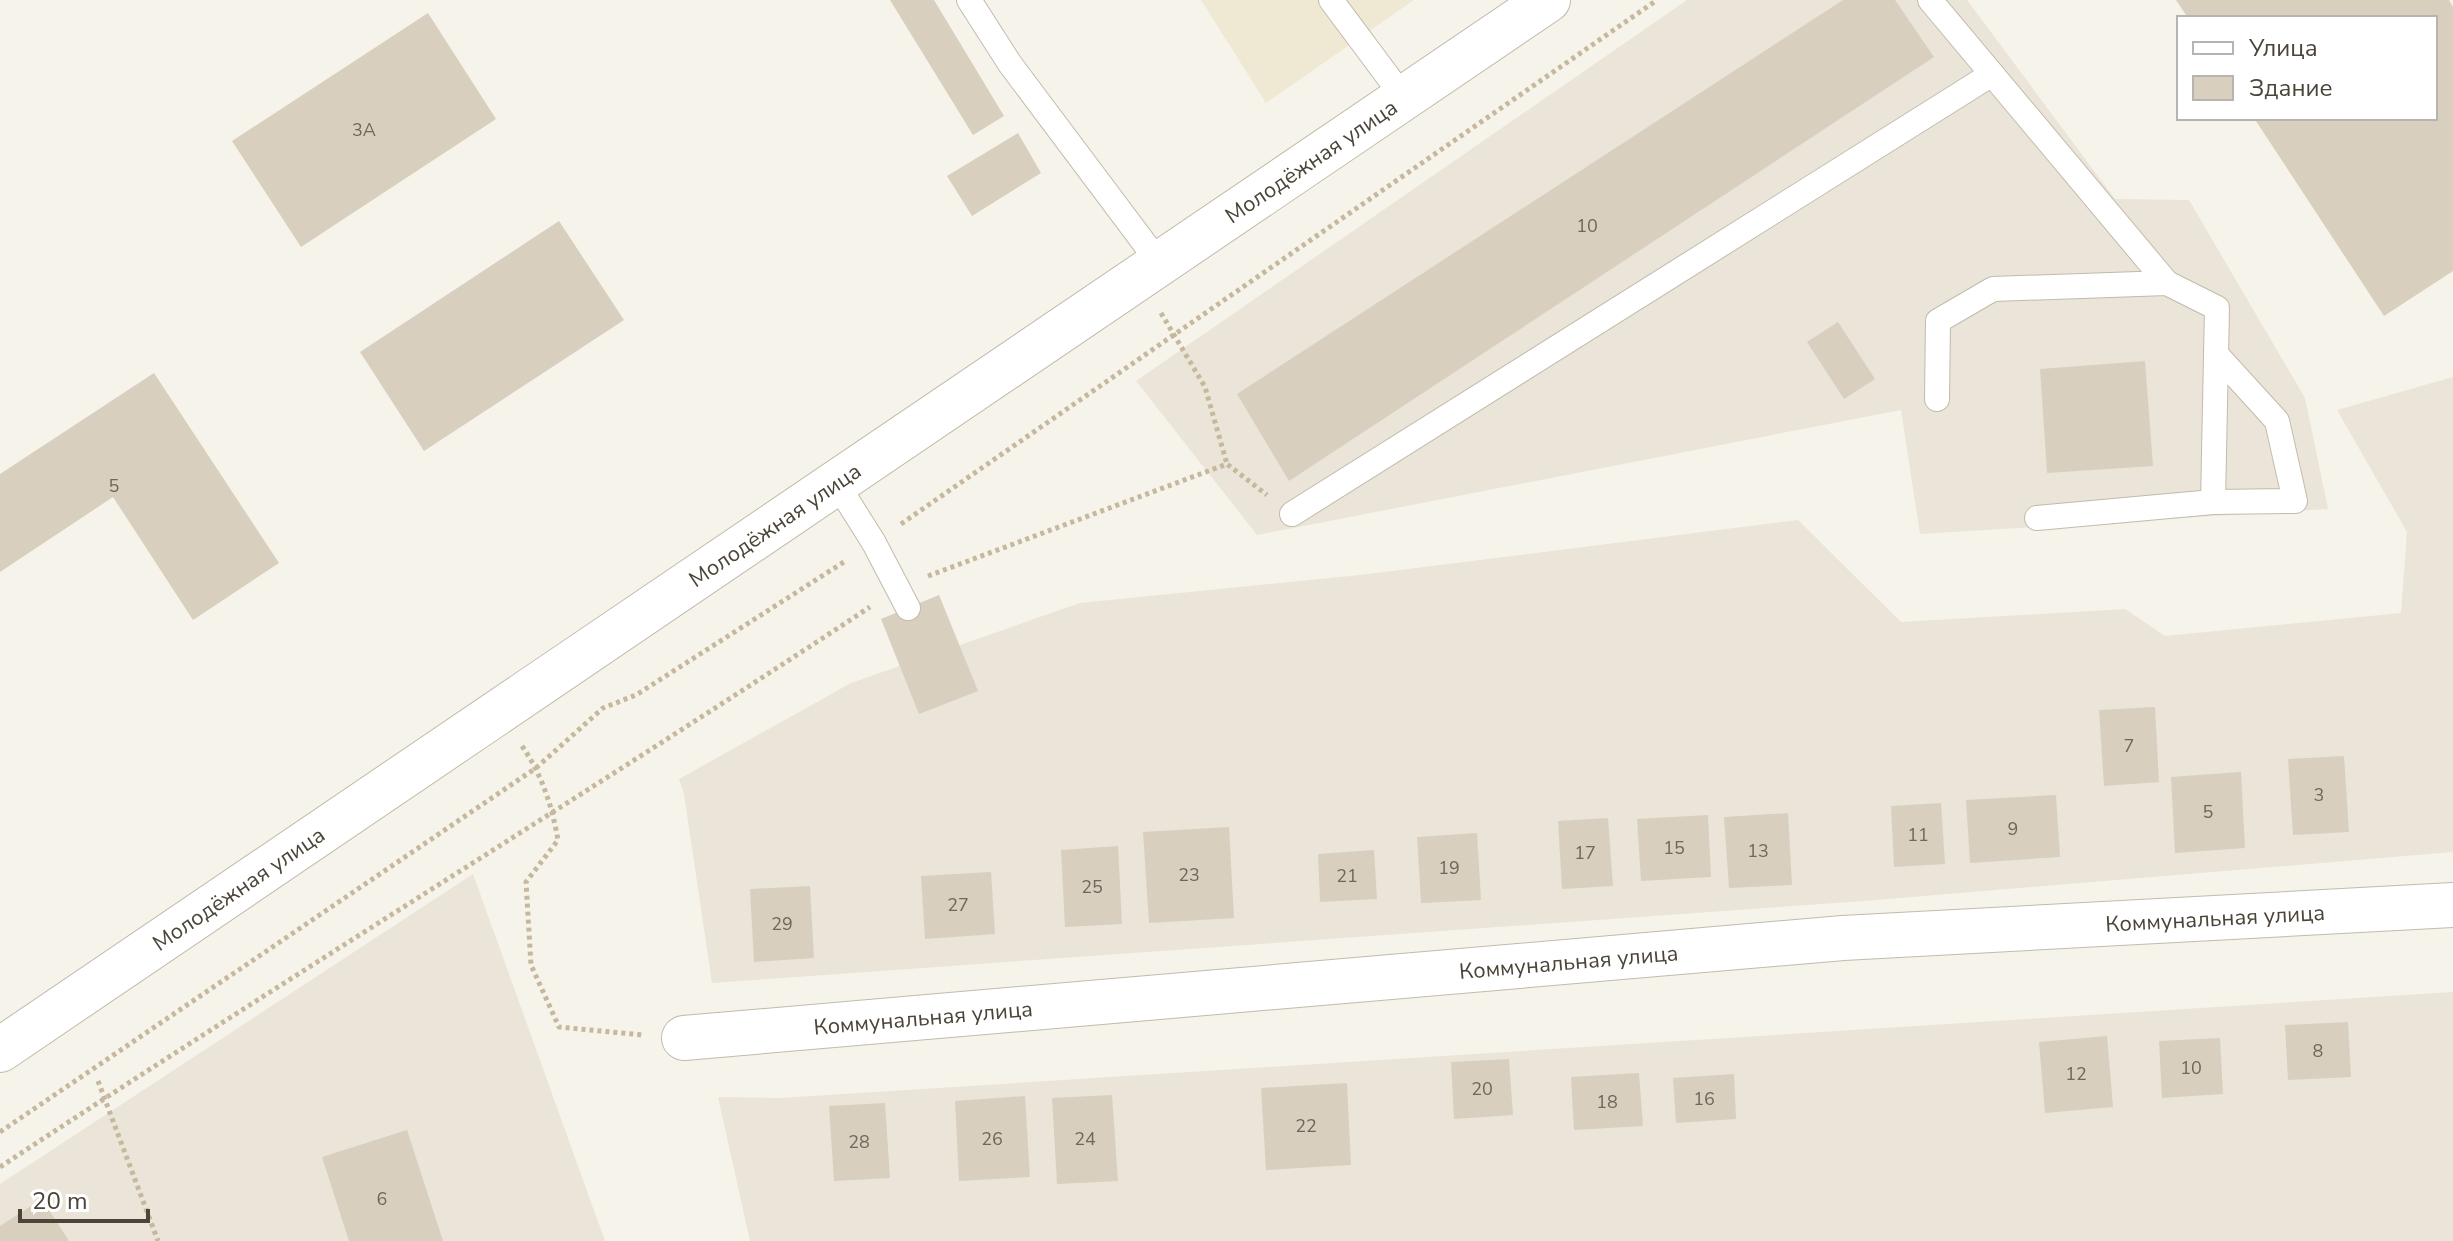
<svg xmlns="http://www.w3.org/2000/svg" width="2453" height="1241" viewBox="0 0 2453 1241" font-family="'Nunito Sans',sans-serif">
  <rect width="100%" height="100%" fill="#f6f3ea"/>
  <g fill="#eae5d8">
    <path d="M1687,0H1967L2115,199L2189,200L2305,398L2328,509L1920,534L1901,410L1257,535L1136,381Z"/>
    <path d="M2453,377V852L1864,901L712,983L684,794L679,779L851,683L1080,603L1360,575L1798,520L1901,622L2125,609L2165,636L2401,613L2407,532L2337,410Z"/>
    <path d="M473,874L605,1241H0V1184Z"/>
    <path d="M2453,992V1241H750L718,1097L780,1098Z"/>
  </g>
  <path fill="#efe9d4" d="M1201,0H1414L1266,103Z"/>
  <g fill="#d8cfbf">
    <path d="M890,0H934L1004,116L973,135Z"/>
    <path d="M1843,0H1895L1934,57L1289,481L1237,394Z"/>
    <path d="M2176,0H2449L2453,7V271L2384,316L2254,118H2435V18H2188Z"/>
    <path d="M428,13L496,119L301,247L232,141Z"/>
    <path d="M1018,133L1041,173L972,216L947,176Z"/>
    <path d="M559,221L624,320L424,451L360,352Z"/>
    <path d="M1838,322L1875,379L1844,399L1807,342Z"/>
    <path d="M2145,361L2153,466L2047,473L2040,369Z"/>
    <path d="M154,373L279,563L193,620L113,497L0,572V474Z"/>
    <path d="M939,595L978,691L919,714L881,619Z"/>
    <path d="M2155,707L2159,782L2104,786L2099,710Z"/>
    <path d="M2344,756L2349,832L2293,835L2288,759Z"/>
    <path d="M2241,772L2245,848L2175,853L2171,777Z"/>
    <path d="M2056,795L2060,857L1970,863L1966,800Z"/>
    <path d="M1941,803L1945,864L1894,867L1891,806Z"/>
    <path d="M1788,813L1792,885L1729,888L1724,817Z"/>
    <path d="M1708,815L1711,877L1641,881L1637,819Z"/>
    <path d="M1608,818L1613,886L1562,889L1558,821Z"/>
    <path d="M1229,827L1234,918L1149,923L1143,832Z"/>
    <path d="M1477,833L1481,900L1421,903L1417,837Z"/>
    <path d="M1118,846L1122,924L1065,927L1061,850Z"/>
    <path d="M1374,850L1377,899L1320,902L1318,854Z"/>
    <path d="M991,872L995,934L925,939L921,876Z"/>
    <path d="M810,886L814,958L754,962L750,889Z"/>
    <path d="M2348,1022L2351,1077L2288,1080L2285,1025Z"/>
    <path d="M2107,1036L2113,1107L2045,1113L2039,1042Z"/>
    <path d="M2220,1038L2223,1094L2162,1098L2159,1041Z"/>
    <path d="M1509,1059L1513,1115L1454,1119L1451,1062Z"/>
    <path d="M1639,1073L1643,1126L1574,1130L1571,1077Z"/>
    <path d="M1734,1074L1736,1119L1676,1123L1673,1078Z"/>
    <path d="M1347,1083L1351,1165L1266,1170L1261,1088Z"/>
    <path d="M1112,1095L1118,1181L1057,1184L1052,1098Z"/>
    <path d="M1025,1096L1030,1177L959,1181L955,1101Z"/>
    <path d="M885,1103L890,1178L834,1181L829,1106Z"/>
    <path d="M407,1130L443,1241H349L322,1157Z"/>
    <path d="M42,1199L69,1241H0V1226Z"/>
  </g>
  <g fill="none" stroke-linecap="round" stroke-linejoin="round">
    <g stroke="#c2bbac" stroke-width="26">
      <g id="service">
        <path d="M969,0L1010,64L1160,264"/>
        <path d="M1331,0L1404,98"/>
        <path d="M1930,0L2167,283"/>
        <path d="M1937,399L1938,321L1993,289L2167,283L2217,308L2213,502"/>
        <path d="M837,484L874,543L908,608"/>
        <path d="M1292,514L1992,74"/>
        <path d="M2037,518L2213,502L2295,501L2277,421L2216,354"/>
      </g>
    </g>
    <g stroke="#c2bbac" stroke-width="46">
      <g id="minor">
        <path id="s1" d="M684,1038L1843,938L2453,905"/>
      </g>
    </g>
    <g stroke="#c2bbac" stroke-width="46">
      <g id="tertiary">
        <path id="s2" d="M0,1050L1548,0"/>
      </g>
    </g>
    <g stroke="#c5b89d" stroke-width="5" stroke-dasharray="4 4" stroke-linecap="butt">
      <path d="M1161,313L1205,387L1227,464"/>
      <path d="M901,524L1657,0"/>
      <path d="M928,576L1227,464L1267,495"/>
      <path d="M522,746C542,775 552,806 558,840L526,882L531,965L559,1027L643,1035"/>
      <path d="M98,1081L158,1241"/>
      <path d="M0,1132L536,768L603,708L636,695L847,560"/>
      <path d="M0,1167C288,977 582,797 870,607"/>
    </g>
    <use href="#service" stroke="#fff" stroke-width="24"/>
    <use href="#minor" stroke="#fff" stroke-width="44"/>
    <use href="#tertiary" stroke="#fff" stroke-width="44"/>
  </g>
  <g text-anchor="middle" stroke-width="8" stroke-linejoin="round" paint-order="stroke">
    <g font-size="18" fill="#6e675a">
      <text x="364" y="136">3А</text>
      <text x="1587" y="232">10</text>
      <text x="114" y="492">5</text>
      <text x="2129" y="752">7</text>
      <text x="2319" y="801">3</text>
      <text x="2208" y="818">5</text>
      <text x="2013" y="835">9</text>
      <text x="1918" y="841">11</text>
      <text x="1674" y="854">15</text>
      <text x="1758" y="857">13</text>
      <text x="1585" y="859">17</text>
      <text x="1449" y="874">19</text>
      <text x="1189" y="881">23</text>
      <text x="1347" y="882">21</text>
      <text x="1092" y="893">25</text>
      <text x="958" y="911">27</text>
      <text x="782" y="930">29</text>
      <text x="2318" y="1057">8</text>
      <text x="2191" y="1074">10</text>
      <text x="2076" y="1080">12</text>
      <text x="1482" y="1095">20</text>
      <text x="1704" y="1105">16</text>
      <text x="1607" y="1108">18</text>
      <text x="1306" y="1132">22</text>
      <text x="992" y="1145">26</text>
      <text x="1085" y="1145">24</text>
      <text x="859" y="1148">28</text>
      <text x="382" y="1205">6</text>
    </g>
    <g font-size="22" fill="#4b4438" stroke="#fff">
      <text dy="8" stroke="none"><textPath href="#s2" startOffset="1584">Молодёжная улица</textPath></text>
      <text dy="8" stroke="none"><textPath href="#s2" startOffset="936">Молодёжная улица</textPath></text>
      <text dy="8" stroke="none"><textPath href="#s2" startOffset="288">Молодёжная улица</textPath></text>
      <text dy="8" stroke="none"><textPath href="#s1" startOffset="1536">Коммунальная улица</textPath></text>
      <text dy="8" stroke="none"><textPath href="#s1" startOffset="888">Коммунальная улица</textPath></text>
      <text dy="8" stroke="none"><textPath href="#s1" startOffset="240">Коммунальная улица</textPath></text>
    </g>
  </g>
  <rect x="2177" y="16" width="260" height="104" fill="#ffffff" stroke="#b7b4af" stroke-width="2"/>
  <rect x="2193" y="42" width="40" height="12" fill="#ffffff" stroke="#b7b4af" stroke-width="2"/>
  <text x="2249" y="56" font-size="24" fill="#4b4438">Улица</text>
  <rect x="2193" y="76" width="40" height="24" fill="#d8cfbf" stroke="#b7b4af" stroke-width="2"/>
  <text x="2249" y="96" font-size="24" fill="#4b4438">Здание</text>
  <path d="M20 1209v12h128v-12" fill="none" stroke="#4b4438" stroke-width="4"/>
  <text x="32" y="1209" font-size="24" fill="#4b4438" stroke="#ffffff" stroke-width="6" paint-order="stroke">20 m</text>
</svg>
